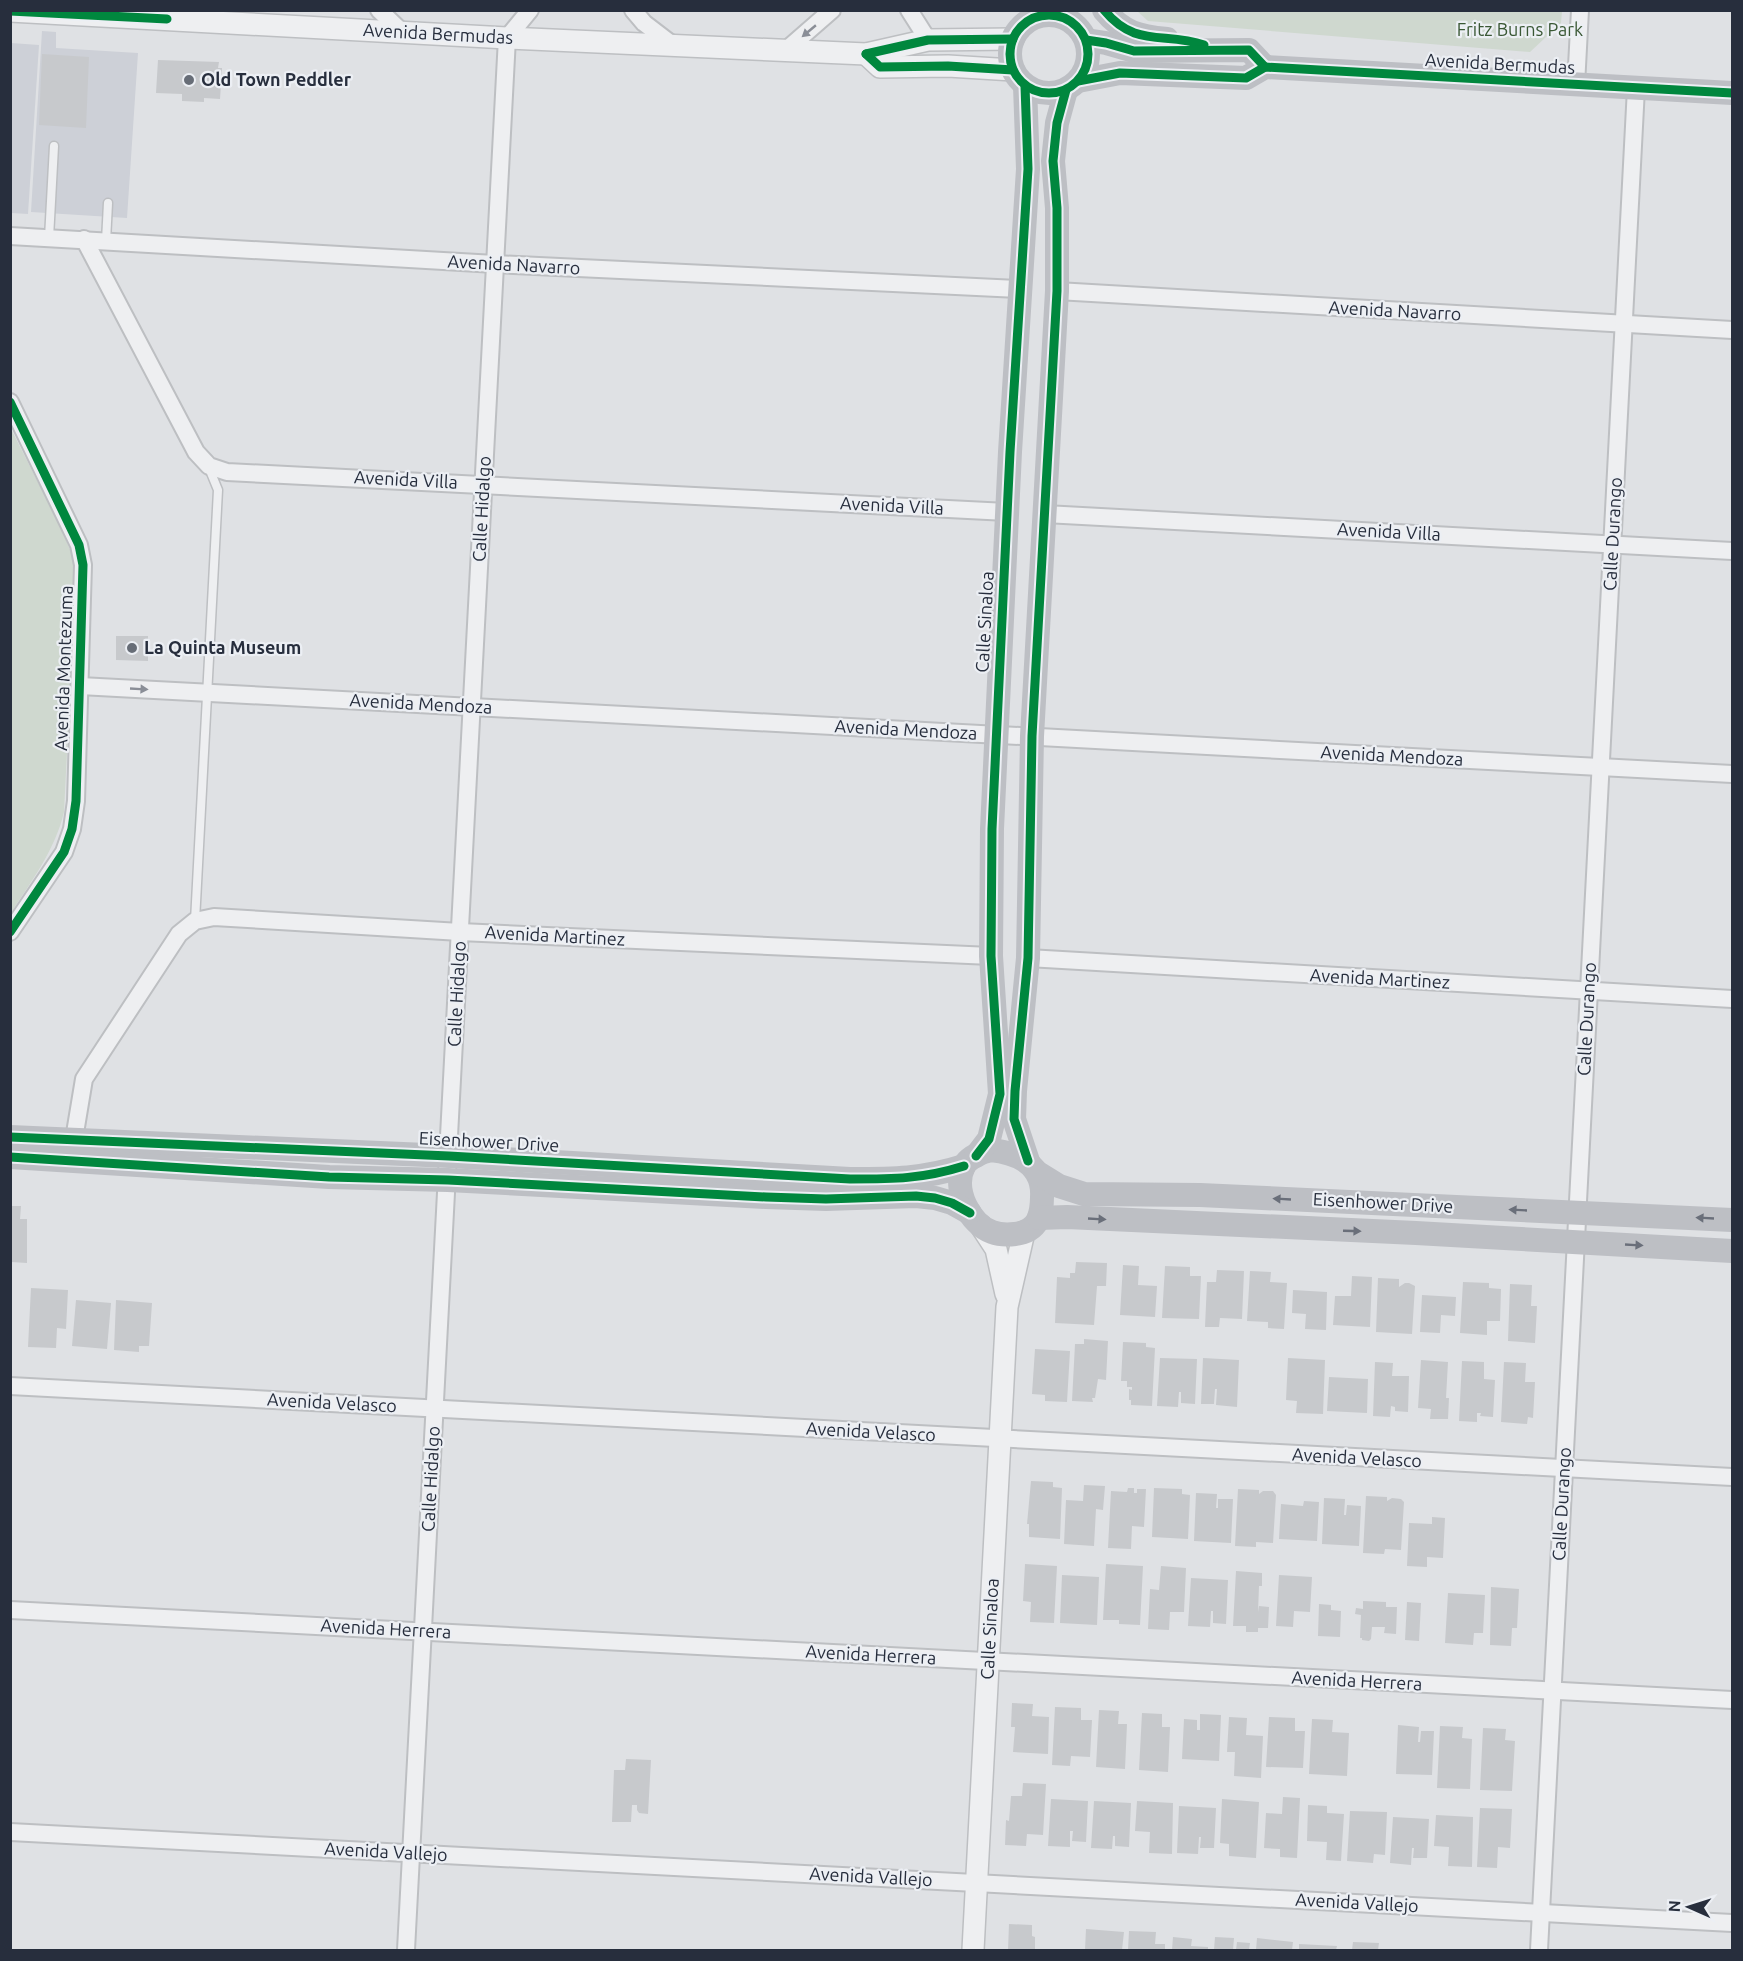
<svg xmlns="http://www.w3.org/2000/svg" width="1743" height="1961" viewBox="0 0 1743 1961" font-family="Ubuntu,sans-serif">
  <rect width="100%" height="100%" fill="#dfe1e4"/>
  <g fill="#cdd0d7">
    <path d="M42,31L56,32V48L138,53L127,218L31,212Z"/>
    <path d="M11,43L39,45L28,214L11,213Z"/>
  </g>
  <g fill="#cfd8cf">
    <path d="M1137,11H1562L1561,23L1530,52L1148,21Z"/>
    <path d="M10,427L60,526L73,557L75,594L64,812C55,850 32,880 11,913Z"/>
  </g>
  <g fill="#c7c9cc">
    <path d="M42,54L89,57L86,128L39,125Z"/>
    <path d="M158,60L219,62L218,68H222L220,99L204,98V102L182,101V94L156,93Z"/>
    <path d="M116,636H148V661L116,660Z"/>
    <path d="M10,1206H21L20,1219H27V1263L11,1262Z"/>
    <path d="M1076,1262L1107,1263L1106,1286H1097L1094,1325L1055,1323L1057,1277L1070,1278V1273H1075Z"/>
    <path d="M1123,1265L1139,1266L1138,1285L1157,1286L1155,1317L1120,1315Z"/>
    <path d="M1165,1266L1190,1267V1276H1201L1199,1319L1162,1318Z"/>
    <path d="M1217,1270L1244,1271L1242,1319L1220,1318L1219,1327H1205L1207,1282H1216Z"/>
    <path d="M1250,1271L1271,1272L1270,1282L1287,1283L1284,1329L1268,1328V1322L1247,1321Z"/>
    <path d="M1352,1276L1372,1277L1370,1327L1333,1325L1335,1296H1351Z"/>
    <path d="M1378,1278L1399,1279V1287L1405,1283H1409L1415,1286L1412,1334L1376,1332Z"/>
    <path d="M1463,1282L1489,1283V1288L1501,1289L1500,1321H1487V1335L1460,1333Z"/>
    <path d="M1510,1284L1532,1285L1531,1306H1537L1535,1343L1508,1341Z"/>
    <path d="M31,1288L68,1290L66,1329L57,1328L56,1348L28,1347Z"/>
    <path d="M1293,1290L1327,1292L1326,1330L1305,1329L1306,1314L1292,1313Z"/>
    <path d="M1422,1295L1456,1297L1455,1316L1441,1315L1440,1333L1420,1332Z"/>
    <path d="M76,1300L111,1303L107,1349L72,1346Z"/>
    <path d="M116,1300L152,1303L149,1346H139V1352L114,1350Z"/>
    <path d="M1084,1339L1108,1341L1106,1380L1098,1379L1095,1398H1092L1093,1402L1072,1401L1075,1344H1084Z"/>
    <path d="M1123,1342L1146,1343V1347L1155,1348L1152,1406L1131,1405V1400H1129V1389L1132,1390V1387H1127V1381H1121Z"/>
    <path d="M1035,1349L1070,1351L1067,1402L1045,1401V1395L1032,1394Z"/>
    <path d="M1160,1358L1197,1359L1195,1404L1181,1403V1392H1179L1178,1407L1157,1406Z"/>
    <path d="M1203,1358L1239,1360L1237,1407L1216,1405L1217,1389H1215L1214,1404H1201Z"/>
    <path d="M1288,1358L1325,1360L1323,1414L1296,1413L1297,1401L1286,1400Z"/>
    <path d="M1421,1360L1448,1362L1446,1398H1449L1448,1419H1430L1431,1409L1418,1408Z"/>
    <path d="M1462,1361L1484,1362V1379L1495,1380L1493,1417L1480,1416L1481,1413H1477V1422L1459,1421Z"/>
    <path d="M1375,1362L1393,1363L1392,1376H1409L1408,1412L1395,1411V1407L1391,1406L1390,1417L1373,1416Z"/>
    <path d="M1504,1362L1526,1363L1525,1382H1535L1533,1418L1528,1417L1527,1424L1501,1422Z"/>
    <path d="M1329,1377L1368,1379L1367,1413L1327,1411Z"/>
    <path d="M1031,1481L1053,1482V1487L1062,1488L1060,1539L1029,1537V1524H1027Z"/>
    <path d="M1084,1485L1105,1486L1103,1510L1096,1509L1094,1546L1064,1544L1066,1500L1083,1501Z"/>
    <path d="M1128,1488H1134V1493H1137V1489H1146L1144,1527L1132,1526L1131,1549L1108,1548L1111,1491L1127,1492Z"/>
    <path d="M1154,1488L1182,1489V1494L1190,1495L1188,1539L1152,1537Z"/>
    <path d="M1238,1489L1259,1490V1494L1263,1491H1273L1276,1495L1273,1543L1256,1542V1547L1235,1546Z"/>
    <path d="M1196,1493L1217,1494L1216,1508H1218V1499H1233L1231,1543L1194,1541Z"/>
    <path d="M1366,1496L1387,1497V1501L1392,1498L1401,1499L1404,1502L1401,1550L1385,1549L1384,1554L1363,1553Z"/>
    <path d="M1324,1498L1345,1499L1344,1515H1346L1347,1505L1361,1506L1359,1546L1322,1544Z"/>
    <path d="M1304,1501L1319,1502L1317,1541L1279,1539L1281,1504L1303,1506Z"/>
    <path d="M1432,1517L1445,1518L1443,1558L1427,1557V1567L1407,1566L1409,1523L1432,1524Z"/>
    <path d="M1025,1564L1057,1566L1054,1623L1030,1622L1031,1602L1023,1601Z"/>
    <path d="M1106,1564L1143,1566L1140,1625L1119,1624V1620H1103Z"/>
    <path d="M1161,1566L1186,1568L1184,1612H1170L1169,1630L1148,1629L1150,1589L1159,1590Z"/>
    <path d="M1236,1571L1262,1573V1586H1259L1258,1612L1259,1606L1269,1607L1268,1628H1258V1632H1246V1626H1233Z"/>
    <path d="M1062,1575L1099,1577L1097,1625L1060,1623Z"/>
    <path d="M1279,1575L1312,1577L1310,1612L1294,1611L1293,1627L1276,1626Z"/>
    <path d="M1191,1578L1228,1580L1226,1624L1213,1623V1611H1211L1210,1627L1188,1626Z"/>
    <path d="M1491,1587L1519,1589L1517,1628H1512L1511,1646L1490,1645Z"/>
    <path d="M1448,1593L1485,1595L1483,1633H1474L1473,1645L1445,1643Z"/>
    <path d="M1363,1601L1386,1602V1607H1397L1396,1634L1384,1633L1385,1627H1372L1371,1639L1369,1641L1362,1640V1638H1360L1361,1615L1355,1614L1356,1608L1363,1609Z"/>
    <path d="M1407,1602L1421,1603L1419,1641L1405,1640Z"/>
    <path d="M1319,1604L1331,1605V1610L1341,1611L1340,1637L1318,1636Z"/>
    <path d="M1012,1703L1033,1704L1032,1716L1049,1717L1048,1754L1013,1752L1015,1727H1011Z"/>
    <path d="M1055,1707L1081,1708V1720H1092L1090,1757L1071,1756L1070,1766L1052,1765Z"/>
    <path d="M1099,1710L1119,1711L1118,1724H1127L1125,1769L1096,1767Z"/>
    <path d="M1142,1713L1162,1714V1727H1170L1168,1772L1139,1770Z"/>
    <path d="M1200,1714L1221,1715L1219,1761L1182,1759L1184,1719L1197,1720V1730H1200Z"/>
    <path d="M1229,1717L1247,1718L1246,1735L1263,1736L1261,1778L1234,1776L1235,1752H1227Z"/>
    <path d="M1269,1717L1295,1718V1731H1305L1303,1768L1266,1767Z"/>
    <path d="M1312,1719L1333,1720L1332,1732L1349,1733L1347,1776L1309,1774Z"/>
    <path d="M1398,1725L1419,1727L1418,1742H1420L1421,1731H1434L1432,1775L1396,1774Z"/>
    <path d="M1440,1726L1463,1727L1462,1738L1472,1739L1470,1789L1437,1788Z"/>
    <path d="M1483,1728L1506,1729L1505,1740L1515,1741L1512,1791L1480,1790Z"/>
    <path d="M626,1759L651,1760L648,1814L639,1813L637,1810V1805H632L631,1822H612L614,1770H625Z"/>
    <path d="M1023,1783L1046,1784L1043,1835L1027,1834L1026,1846L1005,1845L1006,1820L1009,1821L1011,1796H1022Z"/>
    <path d="M1283,1797L1300,1798L1297,1858L1280,1857V1849L1264,1848L1266,1813L1282,1814Z"/>
    <path d="M1051,1799L1088,1801L1086,1842L1072,1841L1073,1831H1070V1847L1048,1846Z"/>
    <path d="M1222,1799L1259,1802L1256,1858L1229,1856V1844L1220,1843Z"/>
    <path d="M1094,1801L1131,1803L1129,1847L1115,1846V1836H1113L1112,1849L1091,1848Z"/>
    <path d="M1137,1801L1173,1803L1172,1854L1149,1853L1150,1832L1135,1831Z"/>
    <path d="M1308,1805L1327,1806V1813L1344,1814L1341,1861L1326,1860L1327,1842L1307,1841Z"/>
    <path d="M1179,1806L1216,1808L1214,1848H1200L1201,1837H1199L1198,1854L1177,1853Z"/>
    <path d="M1480,1808L1512,1809L1510,1848L1498,1847L1497,1868L1477,1867Z"/>
    <path d="M1350,1811L1387,1812L1385,1855L1374,1854L1373,1863L1347,1861Z"/>
    <path d="M1436,1815L1473,1817L1472,1867L1448,1866L1449,1847L1434,1846Z"/>
    <path d="M1393,1817L1429,1819L1427,1858H1413L1414,1848H1412L1411,1865L1390,1863Z"/>
    <path d="M1009,1924L1032,1925V1936L1035,1937V1950H1008Z"/>
    <path d="M1086,1929L1124,1932L1122,1950H1085Z"/>
    <path d="M1129,1931L1156,1932L1155,1944H1165V1950H1128Z"/>
    <path d="M1173,1937L1192,1939L1191,1946L1208,1947V1950H1172Z"/>
    <path d="M1215,1937L1234,1938L1233,1950H1214Z"/>
    <path d="M1257,1938L1293,1942L1292,1950H1256Z"/>
    <path d="M1237,1942L1250,1943L1249,1950H1236Z"/>
    <path d="M1353,1942L1379,1943L1378,1950H1352Z"/>
    <path d="M1299,1944L1337,1946L1336,1950H1299Z"/>
  </g>
  <g fill="none" stroke-linecap="round" stroke-linejoin="round">
    <g stroke="#bdbfc2" stroke-width="11">
      <g id="service">
        <path d="M49,238L54,146"/>
        <path d="M106,241L108,203"/>
        <path d="M195,921L218,490L209,468"/>
      </g>
    </g>
    <g stroke="#bdbfc2" stroke-width="20">
      <g id="minor">
        <path d="M379,10L402,32"/>
        <path d="M633,10L644,23L674,46"/>
        <path d="M909,10L928,40"/>
        <path d="M785,51L832,10"/>
        <path d="M1576,85L1580,10"/>
        <path d="M10,236L495,264L1019,289"/>
        <path d="M84,239L196,452L209,466L227,472L1007,512"/>
        <path d="M1057,291L1732,330"/>
        <path d="M10,402L79,545L83,565L76,801L72,829L64,852L10,932"/>
        <path d="M1045,514L1732,551"/>
        <path d="M80,686L1732,774"/>
        <path d="M1028,958L1732,999"/>
        <path d="M74,1139L84,1079L179,934L195,921L214,917L460,932L991,956"/>
        <path d="M10,1386L1732,1477"/>
        <path d="M10,1610L1732,1700"/>
        <path d="M10,1832L1732,1923"/>
        <path d="M406,1950L507,38L530,10"/>
        <path d="M1539,1950L1636,88"/>
      </g>
    </g>
    <g stroke="#bdbfc2" stroke-width="24">
      <g id="tertiary">
        <path d="M10,11L507,38L866,54L928,40L1013,39"/>
        <path d="M866,54L880,67L948,66L1013,70"/>
        <path d="M981,1226L996,1249L1006,1294"/>
        <path d="M973,1950L1007,1307L1024,1232"/>
      </g>
    </g>
    <use href="#service" stroke="#eeeff1" stroke-width="8"/>
    <use href="#minor" stroke="#eeeff1" stroke-width="16"/>
    <use href="#tertiary" stroke="#eeeff1" stroke-width="21"/>
    <g stroke="#bdbfc4" stroke-width="24">
      <path d="M1104,10C1123,33 1139,36 1167,39"/>
      <circle cx="1049" cy="54" r="39"/>
      <path d="M1086,40L1106,43L1134,51L1249,50L1265,67"/>
      <path d="M1078,81L1120,73L1246,78L1265,67L1732,93"/>
      <path d="M10,1137L449,1156L850,1179C893,1179 923,1179 964,1166"/>
      <path d="M991,1150C1019,1153 1044,1166 1042,1197C1042,1205 1041,1213 1038,1220C1033,1229 1025,1233 1015,1234C1007,1235 1000,1235 992,1232C970,1225 952,1189 964,1166C969,1157 982,1152 991,1150Z"/>
      <path d="M976,1156L989,1139L1000,1094L991,956L992,829L1010,452L1028,169L1025,86"/>
      <path d="M10,1157L329,1177L448,1180L766,1197L826,1199L916,1196L935,1198L952,1203L970,1213"/>
      <path d="M1028,1161L1014,1119L1015,1091L1028,958L1032,736L1057,291V208L1053,161L1057,123L1066,90"/>
      <path d="M1038,1173L1059,1186L1084,1194L1200,1195L1732,1220"/>
      <path d="M1039,1218L1067,1217L1416,1233L1732,1251"/>
    </g>
    <g stroke="#eceff4" stroke-width="13">
      <g id="cycleway">
        <path d="M1104,10C1136,49 1165,31 1204,45"/>
        <path d="M10,11L167,19"/>
        <circle cx="1049" cy="54" r="39"/>
        <path d="M1086,40L1106,43L1134,51L1249,50L1265,67"/>
        <path d="M866,54L880,67L948,66L1013,70"/>
        <path d="M866,54L928,40L1013,39"/>
        <path d="M1078,81L1120,73L1246,78L1265,67L1732,93"/>
        <path d="M10,402L79,545L83,565L76,801L72,829L64,852L10,932"/>
        <path d="M10,1137L449,1156L850,1179C893,1179 923,1179 964,1166"/>
        <path d="M976,1156L989,1139L1000,1094L991,956L992,829L1010,452L1028,169L1025,86"/>
        <path d="M10,1157L329,1177L448,1180L766,1197L826,1199L916,1196L935,1198L952,1203L970,1213"/>
        <path d="M1028,1161L1014,1119L1015,1091L1028,958L1032,736L1057,291V208L1053,161L1057,123L1066,90"/>
      </g>
    </g>
    <use href="#cycleway" stroke="#00873e" stroke-width="9"/>
  </g>
  <defs><path id="oneway-solid" d="M-6-.8H1V-3.2L6.5 0L1 3.2V.8H-6Z" transform="scale(1.5)"/></defs>
  <g fill="#8a8e97">
    <use href="#oneway-solid" transform="translate(809 31) rotate(140)"/>
    <use href="#oneway-solid" transform="translate(139 689) rotate(3)"/>
  </g>
  <g fill="#6a6f7a">
    <use href="#oneway-solid" transform="translate(1282 1199) rotate(-177)"/>
    <use href="#oneway-solid" transform="translate(1518 1210) rotate(-177)"/>
    <use href="#oneway-solid" transform="translate(1705 1218) rotate(-177)"/>
    <use href="#oneway-solid" transform="translate(1097 1219) rotate(3)"/>
    <use href="#oneway-solid" transform="translate(1352 1231) rotate(2)"/>
    <use href="#oneway-solid" transform="translate(1634 1245) rotate(3)"/>
  </g>
  <g fill="#676d77" stroke="#eceff4" stroke-width="2">
    <circle cx="189" cy="80" r="6"/>
    <circle cx="132" cy="648" r="6"/>
  </g>
  <g text-anchor="middle" stroke-width="4.5" stroke-linejoin="round" paint-order="stroke">
    <g font-size="18" fill="#3a5835" stroke="#eceff4">
      <text x="1520" y="36">Fritz Burns Park</text>
    </g>
    <g font-size="18" fill="#272e3d" stroke="#eceff4">
      <text transform="translate(438 34) rotate(3)" y="6">Avenida Bermudas</text>
      <text transform="translate(1500 64) rotate(3)" y="6">Avenida Bermudas</text>
      <text transform="translate(514 265) rotate(3)" y="6">Avenida Navarro</text>
      <text transform="translate(1395 311) rotate(3)" y="6">Avenida Navarro</text>
      <text transform="translate(406 480) rotate(3)" y="6">Avenida Villa</text>
      <text transform="translate(892 506) rotate(3)" y="6">Avenida Villa</text>
      <text transform="translate(482 509) rotate(-87)" y="6">Calle Hidalgo</text>
      <text transform="translate(1389 532) rotate(3)" y="6">Avenida Villa</text>
      <text transform="translate(1613 534) rotate(-87)" y="6">Calle Durango</text>
      <text transform="translate(985 622) rotate(-87)" y="6">Calle Sinaloa</text>
      <text transform="translate(64 668) rotate(-88)" y="6">Avenida Montezuma</text>
      <text transform="translate(421 704) rotate(3)" y="6">Avenida Mendoza</text>
      <text transform="translate(906 730) rotate(3)" y="6">Avenida Mendoza</text>
      <text transform="translate(1392 756) rotate(3)" y="6">Avenida Mendoza</text>
      <text transform="translate(555 936) rotate(3)" y="6">Avenida Martinez</text>
      <text transform="translate(1380 979) rotate(3)" y="6">Avenida Martinez</text>
      <text transform="translate(457 994) rotate(-87)" y="6">Calle Hidalgo</text>
      <text transform="translate(1587 1019) rotate(-87)" y="6">Calle Durango</text>
      <text transform="translate(489 1142) rotate(3)" y="6">Eisenhower Drive</text>
      <text transform="translate(1383 1203) rotate(3)" y="6">Eisenhower Drive</text>
      <text transform="translate(332 1403) rotate(3)" y="6">Avenida Velasco</text>
      <text transform="translate(871 1432) rotate(3)" y="6">Avenida Velasco</text>
      <text transform="translate(1357 1458) rotate(3)" y="6">Avenida Velasco</text>
      <text transform="translate(431 1479) rotate(-87)" y="6">Calle Hidalgo</text>
      <text transform="translate(1562 1504) rotate(-87)" y="6">Calle Durango</text>
      <text transform="translate(386 1629) rotate(3)" y="6">Avenida Herrera</text>
      <text transform="translate(990 1629) rotate(-87)" y="6">Calle Sinaloa</text>
      <text transform="translate(871 1655) rotate(3)" y="6">Avenida Herrera</text>
      <text transform="translate(1357 1681) rotate(3)" y="6">Avenida Herrera</text>
      <text transform="translate(386 1852) rotate(3)" y="6">Avenida Vallejo</text>
      <text transform="translate(871 1877) rotate(3)" y="6">Avenida Vallejo</text>
      <text transform="translate(1357 1903) rotate(3)" y="6">Avenida Vallejo</text>
    </g>
    <g font-size="18" font-weight="bold" fill="#272e3d" stroke="#eceff4" text-anchor="start">
      <text x="201" y="86">Old Town Peddler</text>
      <text x="144" y="654">La Quinta Museum</text>
    </g>
  </g>
  <rect width="1743" height="1961" fill="none" stroke="#272e3d" stroke-width="24"/>
  <g transform="translate(1689 1907) rotate(273)" stroke="#eceff4" stroke-width="4.5" paint-order="stroke">
  <path d="M0-4.5L10 22L0 15L-10 22Z" fill="#272e3d"/>
  <text y="-9" font-size="16" font-weight="bold" text-anchor="middle" fill="#272e3d">N</text>
  </g>
</svg>
